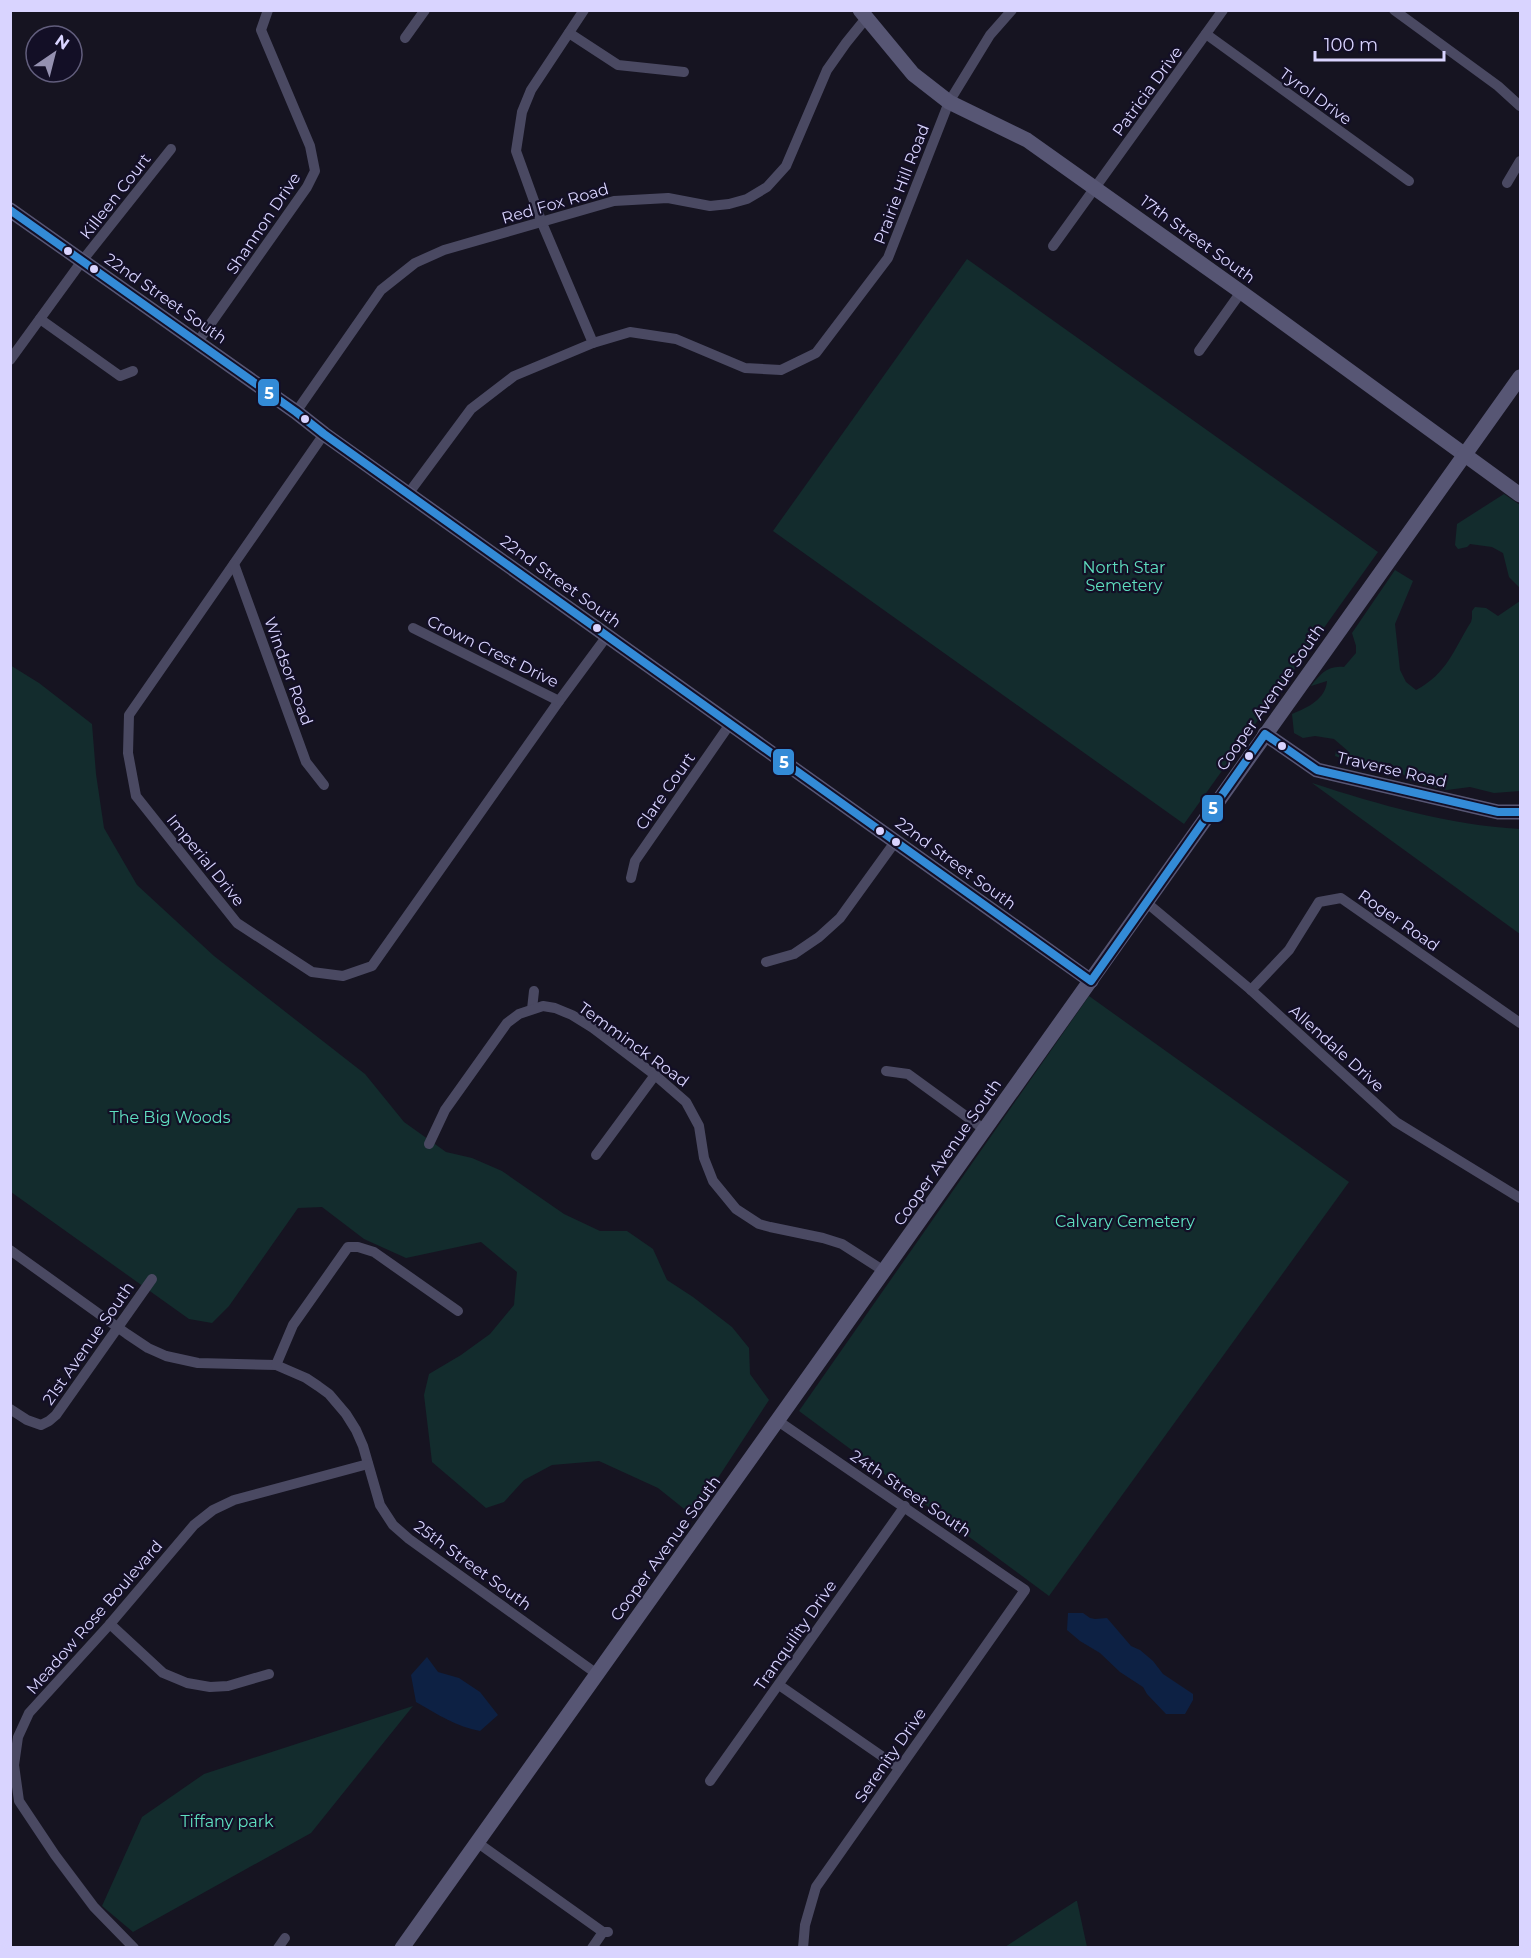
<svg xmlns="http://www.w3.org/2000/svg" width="1531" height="1958" viewBox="0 0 1531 1958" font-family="Montserrat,sans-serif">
  <rect width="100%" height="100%" fill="#161421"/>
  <g fill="#132c2d">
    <path d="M967,259L1378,552L1184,824L773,531Z"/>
    <path d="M1504,494L1520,505V588L1509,577L1503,553L1492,547L1470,544L1467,547L1458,549L1455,545L1457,524Z"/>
    <path d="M1395,570L1413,581L1395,624L1400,670L1406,682L1416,690C1447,674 1454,649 1471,622L1472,618V611L1475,607L1486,608L1498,616L1520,601V791L1494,793L1470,787L1447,790L1428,786L1411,781L1390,763L1362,766L1335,756L1336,751H1348L1334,739L1315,736L1303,738L1294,733L1292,714C1307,708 1326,699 1327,681L1311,686C1320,674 1328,665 1344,667L1356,653V646L1352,633Z"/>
    <path d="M10,665L39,683L92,724L96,774L104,828L137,885L214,956L365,1074L404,1122L446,1152L472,1158L502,1171L564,1214L600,1231H627L653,1249L667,1280L693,1297L732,1327L749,1348L750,1374L769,1400L693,1516L658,1488L599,1461L552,1465L524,1480L504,1502L486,1508L432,1462L424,1395L429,1374L461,1355L490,1334L514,1305L517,1272L481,1242L406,1258L364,1239L322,1207L298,1208L229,1306L212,1323L189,1319L11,1192Z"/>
    <path d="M1312,783C1380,805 1449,825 1520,829V934Z"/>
    <path d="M1089,996L1349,1182L1049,1596L799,1411Z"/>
    <path d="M413,1706L311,1833L133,1932L102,1906L142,1817L204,1774Z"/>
    <path d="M1077,1901L1087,1947H1005L1076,1901Z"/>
  </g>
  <g fill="#0d2144">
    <path d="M1068,1613H1083L1090,1618L1095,1619L1107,1618L1131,1646L1140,1650L1153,1661L1163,1674L1193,1694V1700L1185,1714H1166L1147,1694L1143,1687L1120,1672L1100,1653L1080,1641L1067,1630Z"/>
    <path d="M427,1657L438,1672L459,1678L480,1692L498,1715L480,1731C457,1727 437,1714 416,1702L411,1675Z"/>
  </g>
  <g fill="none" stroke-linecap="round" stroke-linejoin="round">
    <g stroke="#4a4962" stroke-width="10">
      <path d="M584,10L531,90L522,112L516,151L542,223L593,343"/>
      <path d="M1394,10L1498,86L1520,106"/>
      <path d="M569,33L618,65L684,72"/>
      <path d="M1206,34L1409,181"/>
      <path d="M405,38L425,10"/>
      <path d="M1507,183L1520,161"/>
      <path d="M1053,246L1223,10"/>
      <path d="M40,319L120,376L133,371"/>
      <path d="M197,343L307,187L315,171L310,146L261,30L268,10"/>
      <path d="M1199,351L1241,292"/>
      <path d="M10,360L82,261L171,149"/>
      <path d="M296,412L381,290L415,263L444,250L614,201L668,198L710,206L729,204L747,199L767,187L786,166L827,70L846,43L867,17"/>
      <path d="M324,434L129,715L128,753L136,796L237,923L312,972L343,976L372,966L559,701L607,636"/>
      <path d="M408,494L471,409L514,376L593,343L630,332L676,339L745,368L781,370L816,353L888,258L949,102L990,35L1012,10"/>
      <path d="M234,564L306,762L324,785"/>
      <path d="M413,628L559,701"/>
      <path d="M631,878L635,861L730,724"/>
      <path d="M1147,903L1251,990L1396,1122L1520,1198"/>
      <path d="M766,962L794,954L819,937L840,918L895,842"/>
      <path d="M1251,990L1289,950L1319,902L1341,898L1520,1023"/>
      <path d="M532,1009L534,991"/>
      <path d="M886,1071L908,1074L985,1130"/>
      <path d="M429,1144L445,1110L507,1023L519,1014L543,1006L555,1008L572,1015L593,1028L655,1075L686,1102L699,1126L704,1158L713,1181L736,1209L759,1224L770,1227L823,1238L842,1244L884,1271"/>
      <path d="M596,1155L655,1075"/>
      <path d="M10,1250L127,1334L148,1348L166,1356L198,1363L276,1365L306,1378L318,1386L329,1394L346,1414L356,1430L363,1446L380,1505L393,1525L409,1539L597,1674"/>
      <path d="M276,1365L293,1325L348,1247H358L374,1252L458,1311"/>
      <path d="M10,1409L27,1420L41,1425L49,1421L56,1415L152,1279"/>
      <path d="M778,1421L1025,1590L816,1887L805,1925L803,1948"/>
      <path d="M110,1624L163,1673L187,1683L210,1687L228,1686L269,1674"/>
      <path d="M779,1685L899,1768"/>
      <path d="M710,1781L905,1506"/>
      <path d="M478,1843L603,1932"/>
      <path d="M134,1948L94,1907L55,1855L19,1801L14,1765L18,1737L29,1713L110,1624L194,1525L213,1510L234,1500L368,1464"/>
      <path d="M278,1948L285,1938"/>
      <path d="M592,1948L603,1932H608"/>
    </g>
    <g stroke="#575674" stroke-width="15">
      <path d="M860,10L913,74L949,102L1027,140L1241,292L1520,495"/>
      <path d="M10,210L296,412L324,434L1091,981"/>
      <path d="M1265,734L1317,770L1498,812H1520"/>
      <path d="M402,1948L1520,377"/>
    </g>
    <g stroke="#130f26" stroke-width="12">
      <path id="bus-1" d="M10,210L296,412L324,434L1091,981L1265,734L1317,770L1498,812H1520"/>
    </g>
    <use href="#bus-1" stroke="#338bd7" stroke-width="8"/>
  </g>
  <g fill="#d9d4ff" stroke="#130f26" stroke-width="2">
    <circle cx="68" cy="251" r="5"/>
    <circle cx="94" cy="269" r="5"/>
    <circle cx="305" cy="419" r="5"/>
    <circle cx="597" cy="628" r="5"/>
    <circle cx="1282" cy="746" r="5"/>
    <circle cx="1249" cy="756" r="5"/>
    <circle cx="880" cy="831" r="5"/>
    <circle cx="896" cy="842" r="5"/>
  </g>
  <g text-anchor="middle" stroke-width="4.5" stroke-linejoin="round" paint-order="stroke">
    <g font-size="16" fill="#d9d4ff" stroke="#130f26">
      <text transform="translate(1147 91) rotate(-54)" y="6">Patricia Drive</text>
      <text transform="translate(1316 96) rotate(36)" y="6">Tyrol Drive</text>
      <text transform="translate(901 184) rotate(-69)" y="6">Prairie Hill Road</text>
      <text transform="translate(115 196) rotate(-52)" y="6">Killeen Court</text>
      <text transform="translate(555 203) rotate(-16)" y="6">Red Fox Road</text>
      <text transform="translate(263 223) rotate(-56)" y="6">Shannon Drive</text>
      <text transform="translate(1198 239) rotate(36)" y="6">17th Street South</text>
      <text transform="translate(166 298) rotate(35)" y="6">22nd Street South</text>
      <text transform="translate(561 581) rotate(36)" y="6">22nd Street South</text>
      <text transform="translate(493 651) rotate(26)" y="6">Crown Crest Drive</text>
      <text transform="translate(289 671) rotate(70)" y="6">Windsor Road</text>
      <text transform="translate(1270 697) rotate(-55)" y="6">Cooper Avenue South</text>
      <text transform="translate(1392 769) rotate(13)" y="6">Traverse Road</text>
      <text transform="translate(665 791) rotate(-55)" y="6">Clare Court</text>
      <text transform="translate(206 860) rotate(51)" y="6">Imperial Drive</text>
      <text transform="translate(956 863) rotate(36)" y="6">22nd Street South</text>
      <text transform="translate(1399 920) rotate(35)" y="6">Roger Road</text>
      <text transform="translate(634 1044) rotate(36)" y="6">Temminck Road</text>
      <text transform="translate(1337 1048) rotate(42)" y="6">Allendale Drive</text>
      <text transform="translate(947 1152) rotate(-55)" y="6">Cooper Avenue South</text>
      <text transform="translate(88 1343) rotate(-55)" y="6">21st Avenue South</text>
      <text transform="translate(911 1493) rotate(34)" y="6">24th Street South</text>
      <text transform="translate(665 1548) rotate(-54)" y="6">Cooper Avenue South</text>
      <text transform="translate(473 1565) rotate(36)" y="6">25th Street South</text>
      <text transform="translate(94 1617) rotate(-49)" y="6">Meadow Rose Boulevard</text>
      <text transform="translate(795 1635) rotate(-55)" y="6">Tranquility Drive</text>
      <text transform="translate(890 1755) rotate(-55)" y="6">Serenity Drive</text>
    </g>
    <g font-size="16" fill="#5fe0c0" stroke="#130f26">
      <text x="1124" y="573">North Star<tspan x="1124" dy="18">Semetery</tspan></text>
      <text x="170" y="1123">The Big Woods</text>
      <text x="1125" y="1227">Calvary Cemetery</text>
      <text x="227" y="1827">Tiffany park</text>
    </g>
  </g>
  <g stroke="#130f26" stroke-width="2">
    <rect x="257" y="378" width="23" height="29" rx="6" fill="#338bd7"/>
    <rect x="772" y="748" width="23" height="28" rx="6" fill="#338bd7"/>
    <rect x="1201" y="794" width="23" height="29" rx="6" fill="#338bd7"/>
  </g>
  <g font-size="16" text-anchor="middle" font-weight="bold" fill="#fff">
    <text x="269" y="399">5</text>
    <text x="784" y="768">5</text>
    <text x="1213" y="814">5</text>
  </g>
  <rect width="1531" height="1958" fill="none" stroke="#d9d4ff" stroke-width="24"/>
  <g transform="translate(54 54) rotate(35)"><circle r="28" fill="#130f26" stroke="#625e7d" stroke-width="1.5"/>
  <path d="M0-4.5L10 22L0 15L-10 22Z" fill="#9591b1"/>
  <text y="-9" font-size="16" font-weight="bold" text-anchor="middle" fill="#d9d4ff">N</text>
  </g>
  <path d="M1315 51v9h129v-9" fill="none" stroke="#d9d4ff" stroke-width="3"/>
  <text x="1324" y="51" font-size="18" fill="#d9d4ff" stroke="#130f26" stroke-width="4.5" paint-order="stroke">100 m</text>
</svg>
